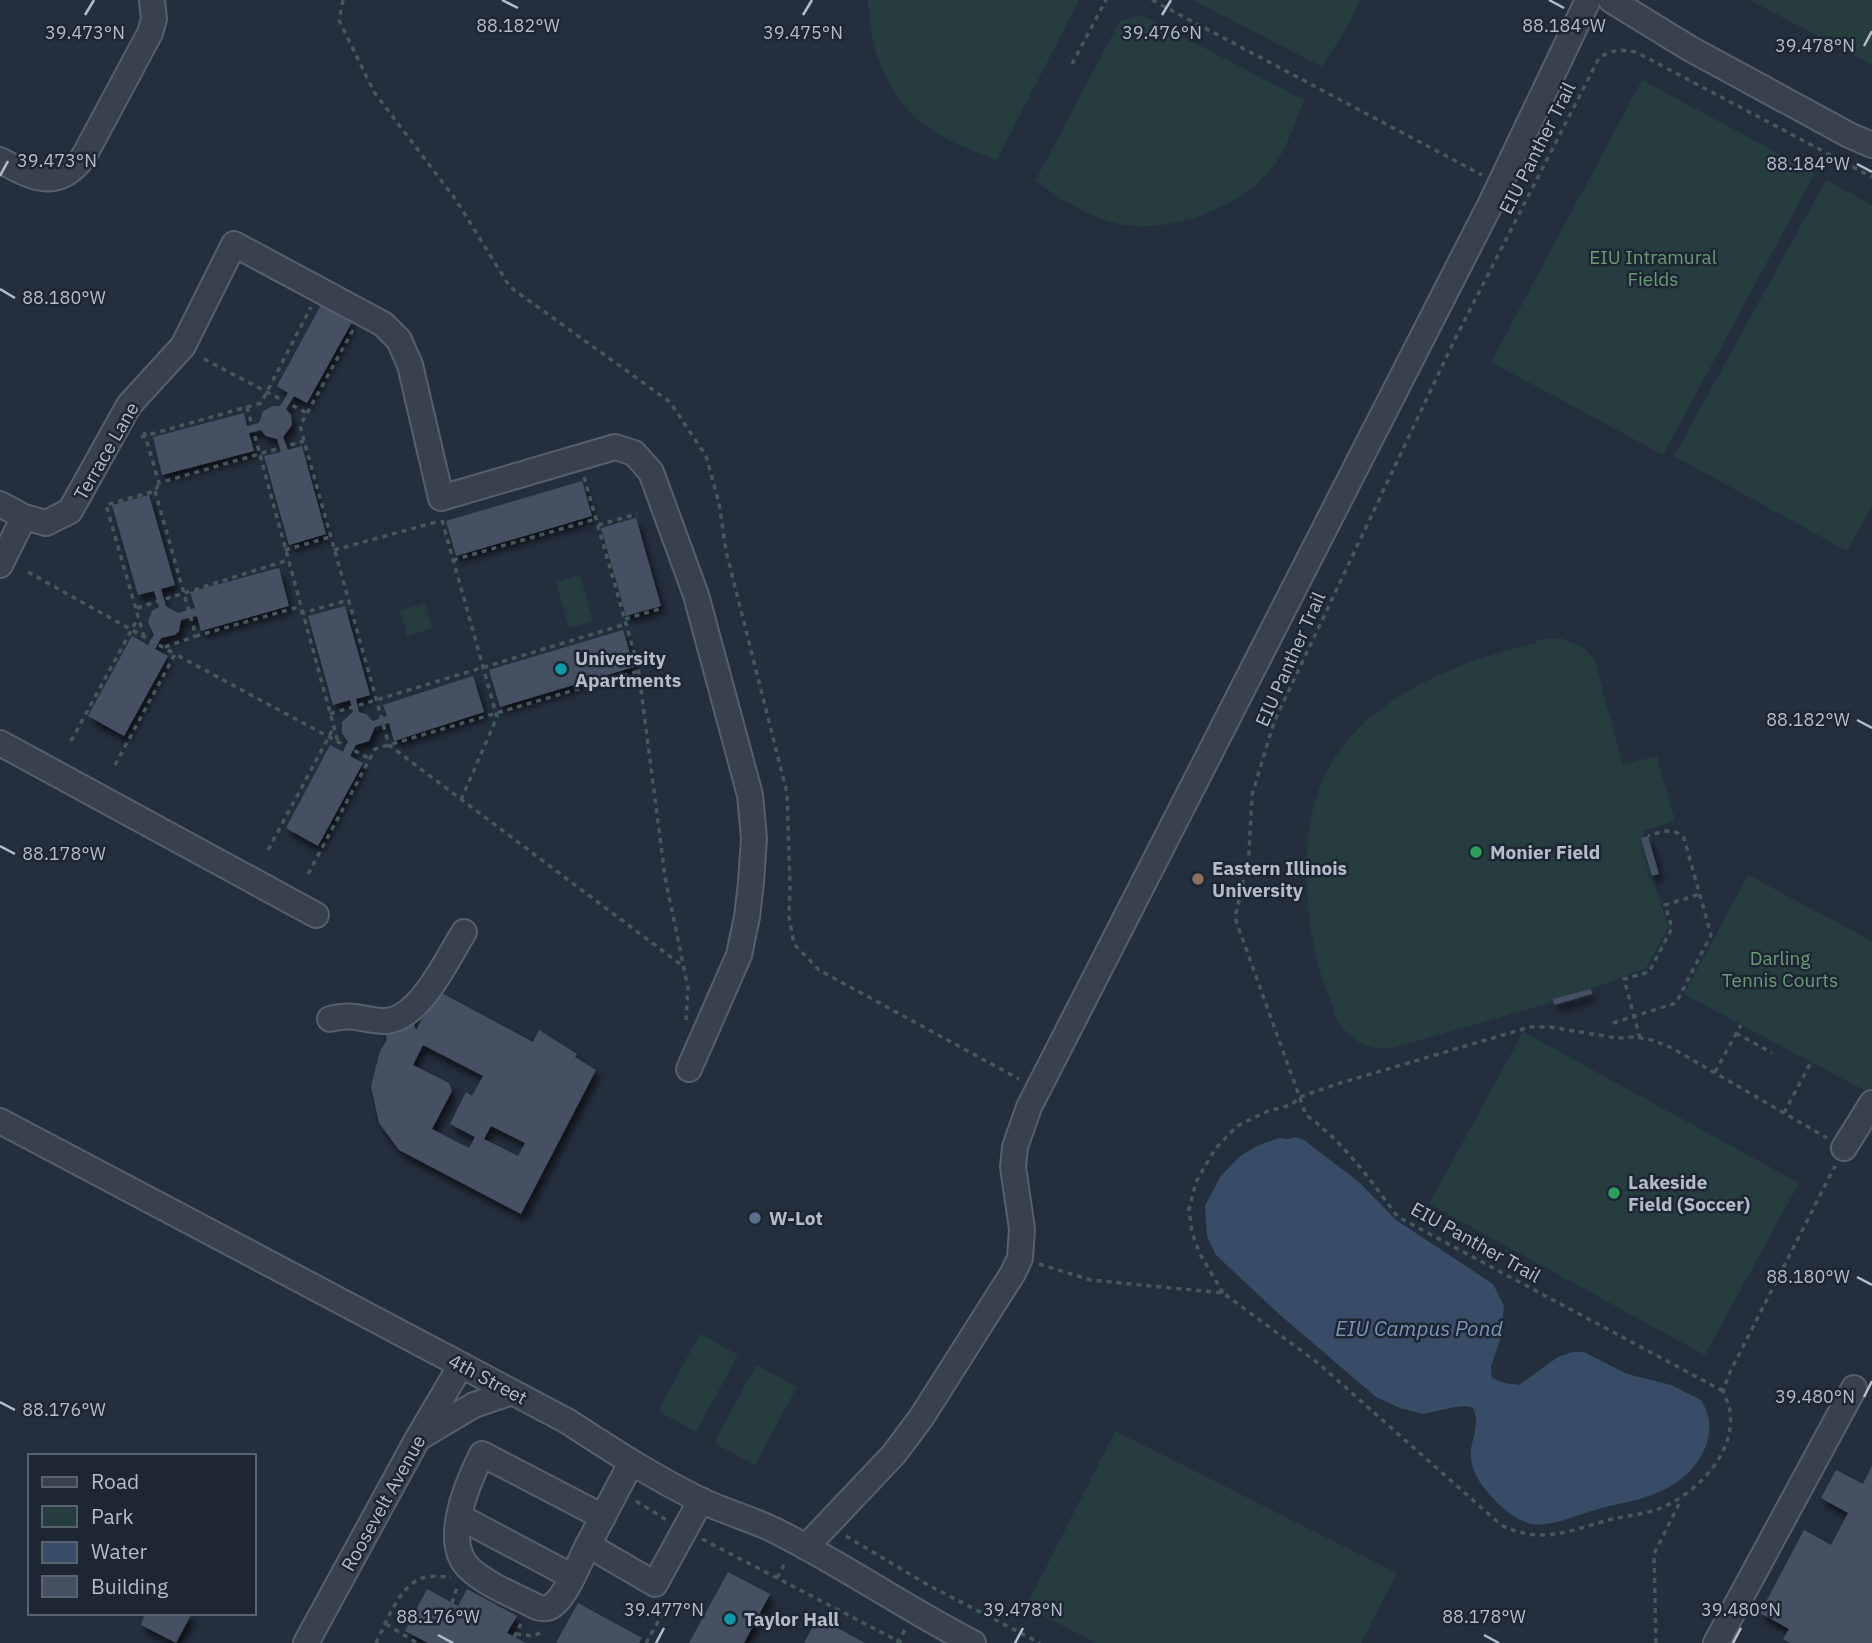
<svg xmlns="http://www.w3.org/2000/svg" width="1872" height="1643" viewBox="0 0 1872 1643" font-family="'IBM Plex Sans',sans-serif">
  <defs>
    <filter id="shadow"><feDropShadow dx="4" dy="7" stdDeviation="3.5" flood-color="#0009"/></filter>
  </defs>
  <rect width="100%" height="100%" fill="#242f3e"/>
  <g fill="#263c3f">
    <path d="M868,0H1079L997,160C971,150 942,140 920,121C885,93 869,43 868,0Z"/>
    <path d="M1193,0H1360L1349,24L1322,67Z"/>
    <path d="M1750,0H1872V65Z"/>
    <path d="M1141,15L1304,100C1294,124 1286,153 1269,172C1234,211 1161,237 1111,222C1083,214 1058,197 1035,181L1120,21Z"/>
    <path d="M1642,80L1815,173L1663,455L1491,362Z"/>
    <path d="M1826,180L1872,205V506L1847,551L1674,456Z"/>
    <path d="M580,575L593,621L569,628L556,582Z"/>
    <path d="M425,603L432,628L407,636L400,611Z"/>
    <path d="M1560,638L1581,646L1594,658L1623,765L1657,756L1675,821L1642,831L1644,837L1641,838L1668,927L1646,968L1591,989L1553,999V1002L1392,1048C1363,1052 1345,1036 1332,1011L1334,1009C1316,969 1308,928 1307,885C1305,848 1309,808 1325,775C1362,698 1458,661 1536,643L1537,640Z"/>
    <path d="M1748,875L1872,941V1087L1869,1093L1684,994Z"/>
    <path d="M1523,1032L1799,1183L1705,1355L1429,1204Z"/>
    <path d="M700,1334L738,1355L696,1432L658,1411Z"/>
    <path d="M756,1365L797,1387L755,1465L714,1443Z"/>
    <path d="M1115,1431L1397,1573L1361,1643H1097L1026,1607Z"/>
  </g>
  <path fill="#394c67" d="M1296,1137L1304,1140L1359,1182L1396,1220L1493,1284L1504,1306L1500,1340L1491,1366L1492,1378L1505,1383L1519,1385L1558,1357L1573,1352H1584L1627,1374L1671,1385L1701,1400C1722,1433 1700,1471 1667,1488C1646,1500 1618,1503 1595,1510C1576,1515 1553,1527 1532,1524C1514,1520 1497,1504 1485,1489C1477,1479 1469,1464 1471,1450C1473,1435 1480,1423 1473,1408L1467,1406L1455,1407L1423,1414L1400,1408L1376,1397L1279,1314L1216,1255L1207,1236L1205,1206L1220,1177L1240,1156L1259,1145L1279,1138L1288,1139Z"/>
  <g fill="#455162" fill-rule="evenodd" filter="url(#shadow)">
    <path d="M321,305L352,322L307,403L294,396L286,409L291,415L292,425L283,437L288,450L302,446L326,534L289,545L264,456L281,452L277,439L266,436L261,430L249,433L254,451L162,475L153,437L244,413L247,426L259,423L263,411L273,406H280L288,393L277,386Z"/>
    <path d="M582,481L592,516L456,556L446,521Z"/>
    <path d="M149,495L175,585L161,589L166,606L178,613L195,608L190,592L279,568L289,606L201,631L197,616L181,620L179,631L175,635L161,638L155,649L168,656L124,736L88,716L132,636L148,645L154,635L148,622L152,611L159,607L154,591L138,595L112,505Z"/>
    <path d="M636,518L661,606L626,616L601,528Z"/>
    <path d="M345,606L370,695L356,699L359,712L366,714L373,721L387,716L383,705L473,676L484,712L394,741L389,723L375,727L369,741L356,745L350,756L363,763L318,846L286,828L330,745L343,752L348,742L342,733V722L353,712L350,700L333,705L308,616Z"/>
    <path d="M623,630L634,667L500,707L489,670Z"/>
    <path d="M1648,836L1659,874L1652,876L1641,838Z"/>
    <path d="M1591,989L1592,994L1554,1005L1553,999Z"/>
    <path d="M438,991L533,1042L539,1030L577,1054L575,1057L596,1070L521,1214L399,1150L379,1123L371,1086L380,1051L387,1040L380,1015L409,1008L416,1030ZM423,1045L483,1076L472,1096L466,1092L450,1124L475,1137L469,1148L432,1129L452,1091L449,1083L413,1065ZM491,1126L525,1143L518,1156L484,1139Z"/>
    <path d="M1872,1466V1643H1790L1783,1639L1789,1629L1760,1613L1804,1530L1831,1545L1848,1513L1821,1498L1836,1470L1863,1484Z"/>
    <path d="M728,1572L770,1594L744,1643H689Z"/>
    <path d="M427,1589L458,1606L467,1589L517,1616L507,1633L526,1643H428L405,1631Z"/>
    <path d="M578,1603L642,1638L639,1643H556Z"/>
    <path d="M145,1613H192L176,1643L141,1625Z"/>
    <path d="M818,1617L865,1643H804Z"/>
  </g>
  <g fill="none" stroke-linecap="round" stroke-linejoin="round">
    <g stroke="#565f6c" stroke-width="28">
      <g id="minor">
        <path d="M1611,0L1689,48L1849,135L1872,145"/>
        <path d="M0,160C32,178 58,192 84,156L150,33L154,19L152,0"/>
        <path d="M0,504L24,517L46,523L70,511L129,405L183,346L234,244L383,324L399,340L410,365L441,498L615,447L634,453L651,472L696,595L750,795L754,838L751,882L747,917L739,955L689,1069"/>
        <path d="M0,565L24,517"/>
        <path d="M0,743L316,915"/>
        <path d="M330,1019C354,1013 361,1020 383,1021C419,1022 447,959 464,932"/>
        <path d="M0,1121L567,1421C610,1449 653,1477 700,1500C725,1512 753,1519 778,1532C845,1566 907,1609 973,1643"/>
        <path d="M1844,1148L1872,1103"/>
        <path d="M422,1436L474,1405L512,1392"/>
        <path d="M631,1463L588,1545L655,1584L701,1500"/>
        <path d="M460,1517L571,1576"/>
        <path d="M588,1545C580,1560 567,1595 553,1605C548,1609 543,1609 537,1607C516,1596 489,1586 471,1570C440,1544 468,1482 482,1454L603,1517"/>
        <path d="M806,1547L894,1454L921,1418L1013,1273L1020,1258L1022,1229L1013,1167L1015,1147L1029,1107L1491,203L1588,0"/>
        <path d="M306,1643L418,1438L461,1365"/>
        <path d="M1716,1643L1854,1388"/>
      </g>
    </g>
    <g stroke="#44595c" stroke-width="3.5" stroke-dasharray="5 5" stroke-linecap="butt">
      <path d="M343,0L339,20L374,92L456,200L510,287L670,402L706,456L719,503L726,551L787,793L790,885L789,917L794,944L819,970L1019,1079"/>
      <path d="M1152,0L1482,175"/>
      <path d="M1072,64L1106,0"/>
      <path d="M353,330L300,426L389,745L684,967"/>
      <path d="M204,359L307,413"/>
      <path d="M247,407L338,742"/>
      <path d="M144,432L159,483L304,441"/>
      <path d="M141,437L261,403L311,307"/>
      <path d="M584,477L638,666L665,877L688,988L686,1020"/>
      <path d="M155,491L196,636L295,608L303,613L348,600"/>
      <path d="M442,520L497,717L461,800"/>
      <path d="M598,525L637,514"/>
      <path d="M285,550L330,537"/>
      <path d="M334,550L440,521"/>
      <path d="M453,560L596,519"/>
      <path d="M28,572L175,654"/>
      <path d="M137,608L288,560"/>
      <path d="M625,619L663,608"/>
      <path d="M144,637L106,505L155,491L159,483"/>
      <path d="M165,647L196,636"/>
      <path d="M330,714L626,624"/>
      <path d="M71,741L138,618"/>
      <path d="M115,765L175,654L370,759"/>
      <path d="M268,850L334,727"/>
      <path d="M308,874L375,749L639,671"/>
      <path d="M1613,1023L1676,1003L1711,935L1684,838C1672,826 1662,832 1648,836"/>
      <path d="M1736,1033L1772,1053"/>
      <path d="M1640,1038L1624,979L1649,972L1672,928L1665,905L1700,894"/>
      <path d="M1715,1072L1741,1025"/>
      <path d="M1784,1113L1811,1062"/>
      <path d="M1039,1264L1091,1280L1223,1293L1318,1363L1501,1525C1540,1544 1566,1532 1605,1521C1622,1516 1641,1515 1658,1509C1694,1496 1736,1454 1730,1412C1730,1405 1725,1398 1723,1391L1730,1372L1835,1166"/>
      <path d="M1223,1293L1200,1254L1192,1233L1189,1209L1196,1182L1215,1149L1237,1126L1268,1111L1291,1105L1300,1097L1337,1084L1530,1027H1550L1617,1038L1635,1037L1652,1040L1672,1048L1827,1138"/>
      <path d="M1723,1391L1398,1217C1371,1181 1344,1142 1306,1115L1235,918L1249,854L1252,795L1274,722L1454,341L1599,58C1611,50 1621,49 1636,52L1872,177"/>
      <path d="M636,1501L668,1521"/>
      <path d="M846,1536L928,1585L1040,1643"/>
      <path d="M702,1539L902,1643"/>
      <path d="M777,1578L786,1561"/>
      <path d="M452,1603L457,1587"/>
      <path d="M386,1624L417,1643"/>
      <path d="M516,1634L534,1636L543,1631"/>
      <path d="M514,1637L521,1624"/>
      <path d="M376,1643C386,1623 399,1586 422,1578C431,1575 442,1577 451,1577"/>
      <path d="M646,1643L669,1602"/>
      <path d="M897,1643L905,1630"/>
      <path d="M1656,1643L1654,1554L1681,1500"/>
    </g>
    <use href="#minor" stroke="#38414e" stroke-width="24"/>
  </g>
  <path fill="none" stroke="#b4bcc9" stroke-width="2.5" d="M502,0L518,8M1549,0L1564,8M85,15L94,0M803,15L812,0M1162,15L1171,0M1864,46L1872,31M1857,164L1872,172M0,176L8,161M0,289L15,298M1857,720L1872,728M0,846L15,854M1857,1277L1872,1285M1864,1397L1872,1381M0,1402L15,1410M438,1635L453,1643M1484,1635L1499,1643M656,1643L664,1628M1015,1643L1023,1628M1733,1643L1741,1628"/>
  <g fill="#0f9aa8" stroke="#1d2633" stroke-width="2.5">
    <circle cx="561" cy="669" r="7"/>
    <circle cx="730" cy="1619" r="7"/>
  </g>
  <g fill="#2e9e5b" stroke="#1d2633" stroke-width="2.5">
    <circle cx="1476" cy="852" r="7"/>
    <circle cx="1614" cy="1193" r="7"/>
  </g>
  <circle fill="#8d6e63" stroke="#1d2633" stroke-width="2.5" cx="1198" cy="879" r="7"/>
  <circle fill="#5c6f8a" stroke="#1d2633" stroke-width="2.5" cx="755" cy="1218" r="7"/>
  <g text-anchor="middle" stroke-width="5" stroke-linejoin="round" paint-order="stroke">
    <g font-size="19" fill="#b4bcc9" stroke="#1d2633">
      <text transform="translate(1537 148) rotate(-63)" y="7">EIU Panther Trail</text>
      <text transform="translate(106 451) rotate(-60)" y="7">Terrace Lane</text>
      <text transform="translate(1290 659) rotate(-66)" y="7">EIU Panther Trail</text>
      <text transform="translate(1476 1242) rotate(29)" y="7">EIU Panther Trail</text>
      <text transform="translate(488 1379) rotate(28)" y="7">4th Street</text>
      <text transform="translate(383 1503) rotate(-61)" y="7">Roosevelt Avenue</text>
    </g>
    <g font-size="19" fill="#6b9a76" stroke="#1d2633">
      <text x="1653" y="264">EIU Intramural<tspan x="1653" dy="22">Fields</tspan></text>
      <text x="1780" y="965">Darling<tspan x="1780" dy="22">Tennis Courts</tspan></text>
    </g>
    <g font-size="19" font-weight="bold" fill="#b4bcc9" stroke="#1d2633" text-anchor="start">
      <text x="575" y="665">University<tspan x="575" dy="22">Apartments</tspan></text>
      <text x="1490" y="859">Monier Field</text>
      <text x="1212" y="875">Eastern Illinois<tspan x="1212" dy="22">University</tspan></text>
      <text x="1628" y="1189">Lakeside<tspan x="1628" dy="22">Field (Soccer)</tspan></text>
      <text x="769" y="1225">W-Lot</text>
      <text x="744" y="1626">Taylor Hall</text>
    </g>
    <g font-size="21" font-style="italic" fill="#7c92b1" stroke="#1d2633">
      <text x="1419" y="1336">EIU Campus Pond</text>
    </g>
  </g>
  <g font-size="18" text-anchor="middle" fill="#b4bcc9" stroke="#1d2633" stroke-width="5" stroke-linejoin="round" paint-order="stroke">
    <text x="518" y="32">88.182°W</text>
    <text x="1564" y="32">88.184°W</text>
    <text x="85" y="39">39.473°N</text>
    <text x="803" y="39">39.475°N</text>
    <text x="1162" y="39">39.476°N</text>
    <text x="1815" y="52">39.478°N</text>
    <text x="57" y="167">39.473°N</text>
    <text x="1808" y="170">88.184°W</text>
    <text x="64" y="304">88.180°W</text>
    <text x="1808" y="726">88.182°W</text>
    <text x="64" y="860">88.178°W</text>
    <text x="1808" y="1283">88.180°W</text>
    <text x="1815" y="1403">39.480°N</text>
    <text x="64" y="1416">88.176°W</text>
    <text x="664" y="1616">39.477°N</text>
    <text x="1023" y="1616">39.478°N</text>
    <text x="1741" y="1616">39.480°N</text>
    <text x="438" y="1623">88.176°W</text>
    <text x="1484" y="1623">88.178°W</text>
  </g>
  <rect x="28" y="1454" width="228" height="161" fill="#1d2633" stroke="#59626f" stroke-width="2"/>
  <rect x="42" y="1477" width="35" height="10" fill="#38414e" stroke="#59626f" stroke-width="2"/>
  <text x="91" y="1489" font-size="21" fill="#b4bcc9">Road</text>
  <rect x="42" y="1506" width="35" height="21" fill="#263c3f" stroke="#59626f" stroke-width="2"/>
  <text x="91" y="1524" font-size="21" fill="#b4bcc9">Park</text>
  <rect x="42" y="1542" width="35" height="21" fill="#394c67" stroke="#59626f" stroke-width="2"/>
  <text x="91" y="1559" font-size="21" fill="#b4bcc9">Water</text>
  <rect x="42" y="1576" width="35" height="21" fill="#455162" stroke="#59626f" stroke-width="2"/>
  <text x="91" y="1594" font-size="21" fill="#b4bcc9">Building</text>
</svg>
